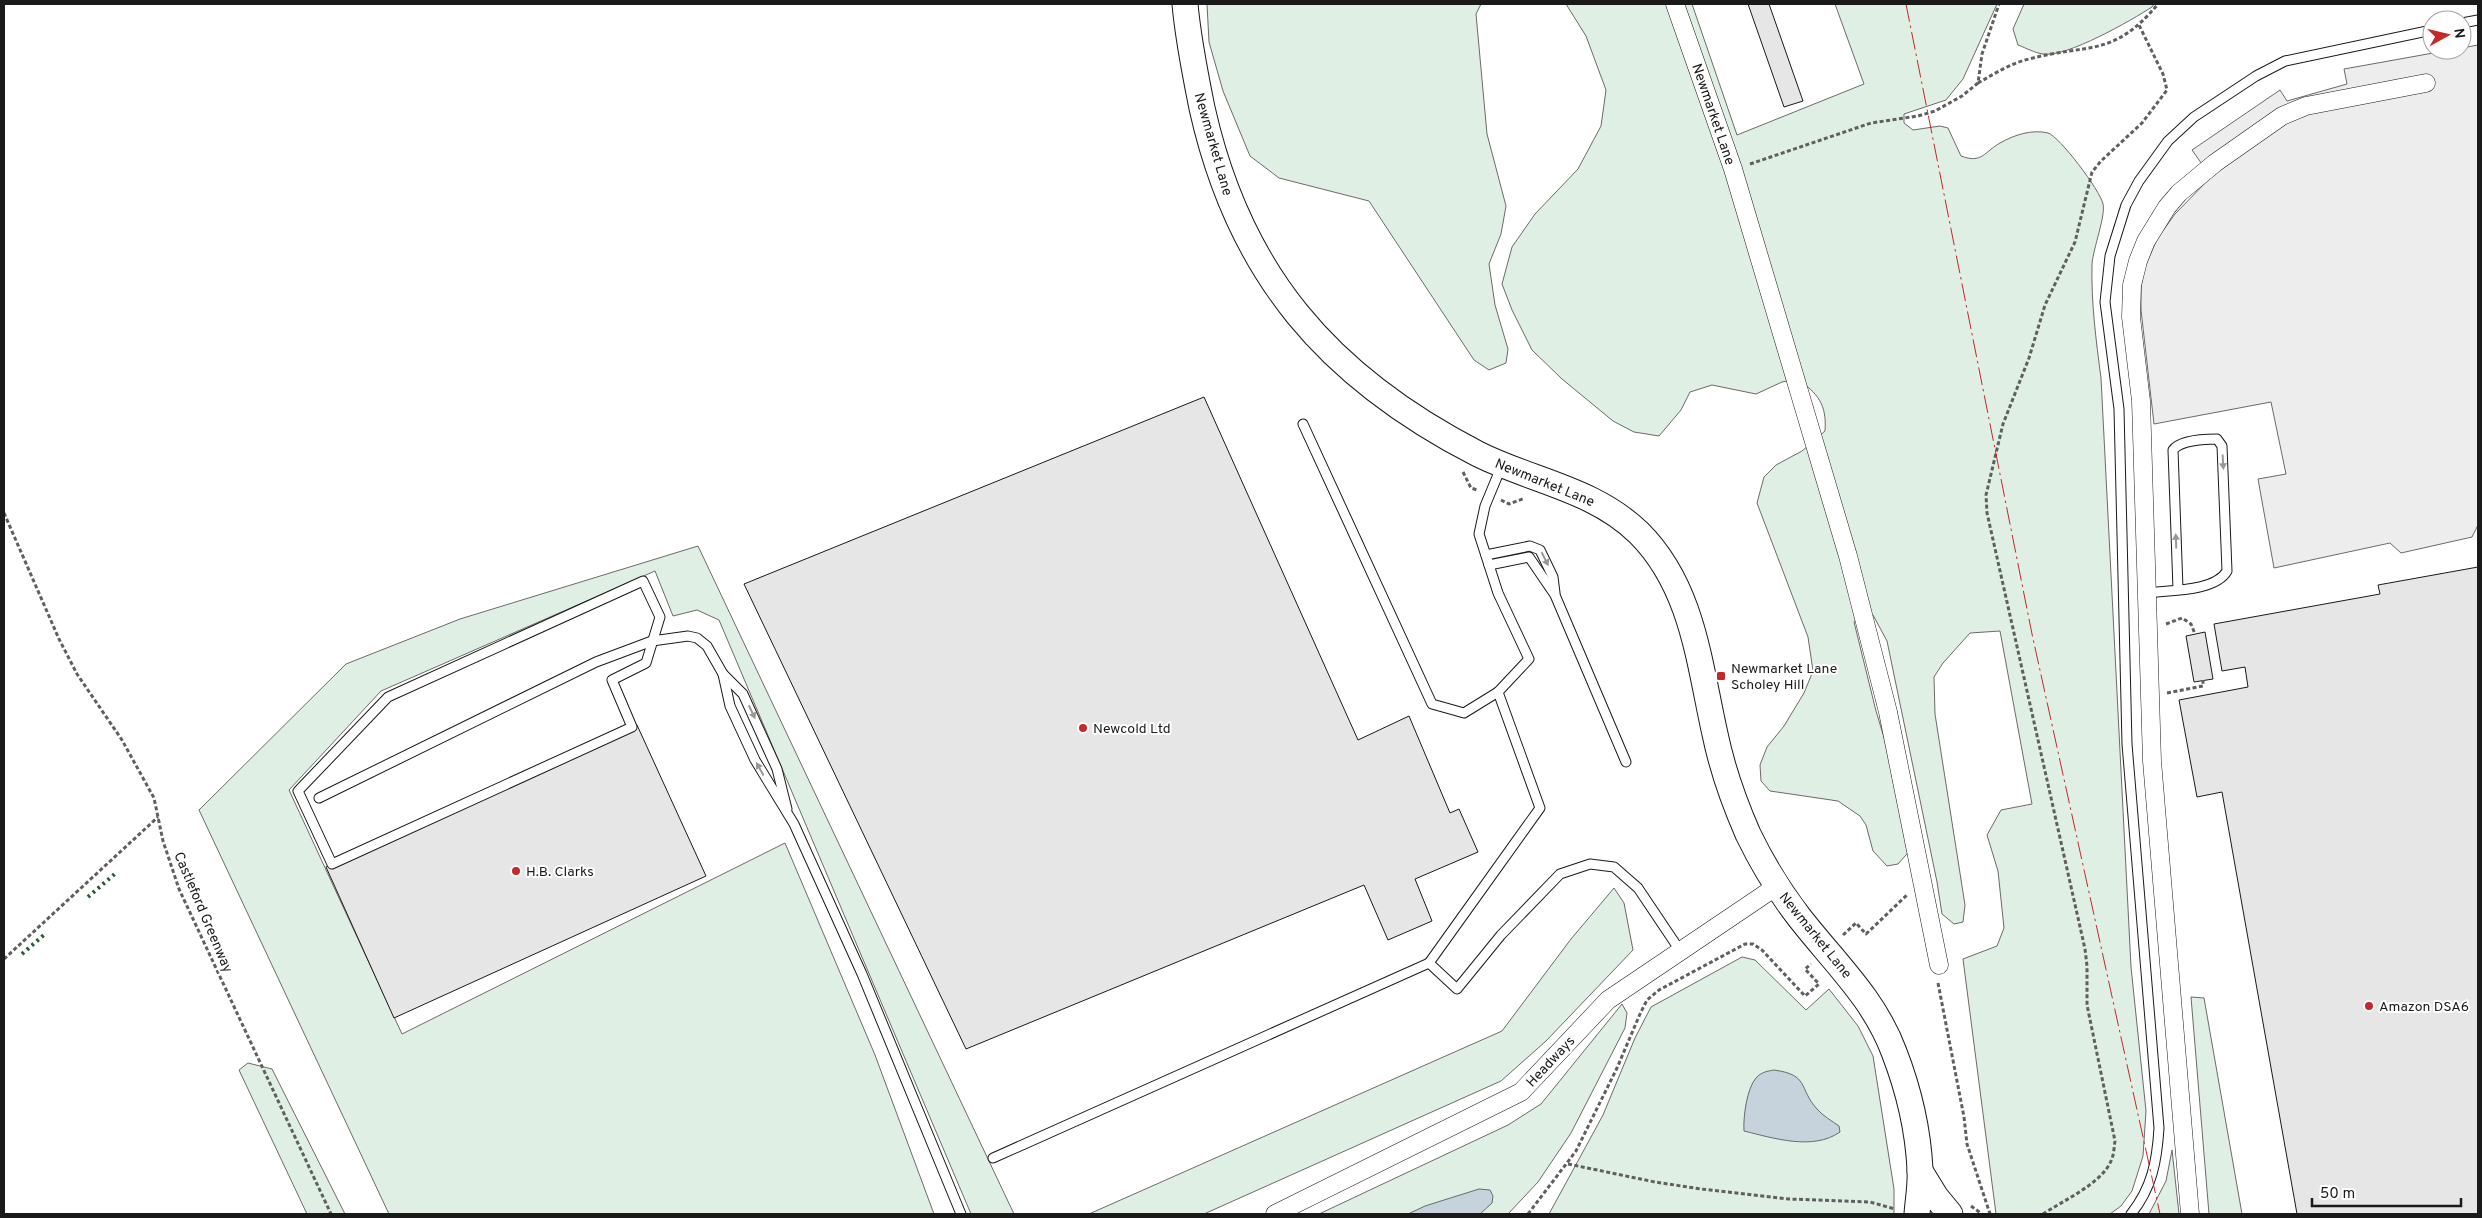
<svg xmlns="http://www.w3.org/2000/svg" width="2482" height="1218" viewBox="0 0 2482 1218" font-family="Overpass,sans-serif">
  <rect width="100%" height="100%" fill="#fff"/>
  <g fill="#e0efe3" stroke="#6a6a6a">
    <path d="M1207,4H1481L1476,14L1487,134L1506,206L1501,234L1489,264L1495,305L1508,349L1506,363L1489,370L1474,360L1369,201L1279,178L1250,156L1223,91L1209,42Z"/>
    <path d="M1566,4H1692L1737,135L1864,84L1835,4H1997L1963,79L1946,100L1904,114V123L1913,130L1940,126L1948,128L1961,156C1982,164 1984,152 2000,143C2014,135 2032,129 2048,133C2059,136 2100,190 2103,204C2106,215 2093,249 2092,264C2091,302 2096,340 2101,378L2131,967L2146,1111L2143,1156L2132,1191L2121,1206L2110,1214H1996L1963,959L1997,946L2004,928L1998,871L1987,835L2001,810L2032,804L2000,631L1970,633L1943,663L1934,677L1935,714L1965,905L1963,922L1954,924L1942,914L1937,882L1887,641L1873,615H1860L1854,622L1876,711L1912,830L1913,847L1898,864L1887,866L1873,851L1866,825L1860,816L1838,801L1770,791L1761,781L1760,765L1767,747L1784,726L1804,693L1813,671L1808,637L1757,503L1764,477L1776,465L1802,451L1825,431C1827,405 1818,393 1797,379L1782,382L1756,394L1712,385L1690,392L1681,410L1659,436L1634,432L1613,421L1562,379L1532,350L1512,310L1502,284L1512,247L1535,214L1578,169L1601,126L1606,90L1586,36Z"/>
    <path d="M2024,4H2154L2152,7C2132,20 2066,58 2043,54C2035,53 2026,48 2018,45L2013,29Z"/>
    <path d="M698,546L1014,1214H971L719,620L697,610L673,616L655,571L381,691L289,790L402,1034L785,843L875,1055L934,1214H389L199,810L346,664L460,619Z"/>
    <path d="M1614,888L1624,903L1633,950L1546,1041L1501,1081L1204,1214H1089L1502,1031L1571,939Z"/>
    <path d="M1742,957L1755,960L1806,1010L1829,989L1858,1026L1873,1056L1894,1189V1214H1549L1603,1115L1635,1038L1651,1007Z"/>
    <path d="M2191,997L2204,998L2242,1214H2209Z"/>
    <path d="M1622,1004L1627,1013L1625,1028L1571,1133L1538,1182L1508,1214H1319L1508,1125L1541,1104Z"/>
    <path d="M248,1063L272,1069L345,1214H307L239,1070Z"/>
    <path d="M2172,1150L2179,1214H2149L2166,1181Z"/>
  </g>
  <path fill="#ededed" stroke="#6a6a6a" d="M2478,45V525L2472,537L2401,553L2390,543L2274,568L2258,479L2286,474L2271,402L2154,424L2141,310V287L2144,269L2157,239L2175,214L2211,177L2192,150L2280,90L2287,101L2347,84L2344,69L2450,50H2462V48Z"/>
  <g fill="#c6d2dc" stroke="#6a6a6a">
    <path d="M1774,1070C1810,1075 1798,1088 1817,1109C1823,1116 1832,1121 1839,1126L1840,1132C1813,1151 1773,1138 1744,1131C1743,1117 1747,1088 1756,1078C1761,1072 1768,1071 1774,1070Z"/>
    <path d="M1479,1189L1490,1190L1493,1196L1492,1203L1480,1214H1408L1425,1206Z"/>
  </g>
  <g fill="#e6e6e6" stroke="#1a1a1a">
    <path d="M1748,4H1769L1803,101L1784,107Z"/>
    <path d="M1204,397L1358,740L1409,716L1450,813L1459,809L1478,852L1415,879L1432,921L1388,940L1364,885L966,1049L744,584Z"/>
    <path d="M2478,567V1214H2297L2222,792L2197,797L2179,700L2248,687L2245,667L2222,671L2214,624L2380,594L2378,585Z"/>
    <path d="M2205,632L2213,679L2194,682L2186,636Z"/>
    <path d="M637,725L706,876L394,1018L326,867Z"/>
  </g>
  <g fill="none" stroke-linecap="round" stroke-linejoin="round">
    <g stroke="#1a1a1a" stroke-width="11">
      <g id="lane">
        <path d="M2462,23L2478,20"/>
        <path d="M1303,424L1432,704L1464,713L1498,692"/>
        <path d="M1502,465L1485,506L1479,534L1498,593L1529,659L1498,692L1540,808L1429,963L1457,989L1501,935L1560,874L1590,864L1614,867L1638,888L1681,952"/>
        <path d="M1486,555L1530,546L1540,550L1553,577L1555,593"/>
        <path d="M1489,565L1529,557L1555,595L1626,762"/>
        <path d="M643,581L660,617L646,663L612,680L632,727L332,864L298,791L388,697Z"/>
        <path d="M2146,593C2168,590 2215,592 2227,571L2222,446L2217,439C2206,439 2180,440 2173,450L2178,589"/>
        <path d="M723,674L730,706L755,760L794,824L862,974L961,1214"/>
        <path d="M319,798L596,662L652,641L688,636L697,638L707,646L723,674L743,694L777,769L787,809"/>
        <path d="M993,1158L1429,963"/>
        <path d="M2131,1214C2152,1188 2157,1161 2159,1128L2127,744L2119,409L2105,302L2110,256L2126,205L2139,181L2168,141L2194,117L2256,76L2285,61L2432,30"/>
      </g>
    </g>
    <g stroke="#1a1a1a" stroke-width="19">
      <g id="street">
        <path d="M1675,4L1733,169L1848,556L1888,712L1939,965"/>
        <path d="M1275,1214L1521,1092L1608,1000L1777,886"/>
        <path d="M2190,1214L2152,761L2141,401L2131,317L2132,285L2138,261L2146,241L2167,207L2179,193L2215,163L2282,116L2306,106L2426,83"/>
      </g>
    </g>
    <g stroke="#1a1a1a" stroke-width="27">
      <g id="secondary">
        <path d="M1185,4C1188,39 1195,73 1202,108C1239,274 1328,377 1478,454C1532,481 1594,489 1639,533C1693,587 1699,663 1715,734C1722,768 1734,802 1748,834C1762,863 1779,891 1799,917C1833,961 1874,998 1894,1052C1908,1088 1918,1130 1920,1169C1921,1184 1918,1200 1917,1214"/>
        <path d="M1920,1171L1936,1197L1950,1214"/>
      </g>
    </g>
    <g stroke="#5f5f5f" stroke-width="3" stroke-dasharray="4 2.5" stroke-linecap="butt">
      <path d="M1978,83C1994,74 2011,63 2029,59C2089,43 2113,58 2158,4"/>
      <path d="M1750,164L1871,123L1918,116L1935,111L1962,96L1978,83L1982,54L1999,4"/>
      <path d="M1463,472L1471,488L1477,490"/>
      <path d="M1501,500L1509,504L1525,498"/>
      <path d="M4,513L59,639L77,674L122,740L154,798L163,841L179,889L331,1214"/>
      <path d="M2166,624L2182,618L2191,624L2195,634"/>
      <path d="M2167,693L2203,686V680"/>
      <path d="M1843,935L1856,923L1866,934L1907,895"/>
      <path d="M4,959L158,817"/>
      <path d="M1938,983L1964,1117L1967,1144L1990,1214"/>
      <path d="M1568,1164L1655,1182L1701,1189L1789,1199L1870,1202L1895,1209"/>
      <path d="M1971,1206L1982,1214"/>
      <path d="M1528,1214L1576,1151L1617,1068L1640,1014L1647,1000L1659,990L1745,944H1753L1762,950L1805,996L1819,984L1805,969L1811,964"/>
      <path d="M2043,1214C2064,1200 2101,1184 2111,1161C2114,1155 2114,1147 2115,1141L2087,1005V966L2085,949L1987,513L1986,495L2003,424L2029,358L2045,305L2075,242L2092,172L2101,161L2142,123L2167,90L2163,74L2139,25"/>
    </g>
    <use href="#lane" stroke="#fff" stroke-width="9"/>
    <use href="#street" stroke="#fff" stroke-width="18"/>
    <use href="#secondary" stroke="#fff" stroke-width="25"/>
    <g stroke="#2b5a34" stroke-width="4" stroke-dasharray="2.5 4" stroke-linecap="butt">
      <path d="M88,897L117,872"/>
      <path d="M22,954L45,934"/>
    </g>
    <path stroke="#c62828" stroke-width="1" stroke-dasharray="18 4 2.5 4" stroke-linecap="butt" d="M1906,4L2032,634L2160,1214"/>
  </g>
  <defs><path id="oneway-solid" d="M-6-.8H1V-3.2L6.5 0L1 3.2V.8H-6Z" transform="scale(1.25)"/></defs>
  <g fill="#989898">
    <use href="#oneway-solid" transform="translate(2223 462) rotate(87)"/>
    <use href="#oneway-solid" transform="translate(2176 541) rotate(-92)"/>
    <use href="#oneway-solid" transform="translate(1545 559) rotate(63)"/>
    <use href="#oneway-solid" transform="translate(752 712) rotate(65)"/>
    <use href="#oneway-solid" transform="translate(760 769) rotate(-119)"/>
  </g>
  <g fill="#c62828" stroke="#fff" stroke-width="2">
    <rect x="1716" y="671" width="10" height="10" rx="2.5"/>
    <circle cx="1083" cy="728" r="5"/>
    <circle cx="516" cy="871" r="5"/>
    <circle cx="2369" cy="1006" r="5"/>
  </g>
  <g text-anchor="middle" stroke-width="4" stroke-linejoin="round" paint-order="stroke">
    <g font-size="14" fill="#1a1a1a" stroke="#fff">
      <text transform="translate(1714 114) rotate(71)" y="5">Newmarket Lane</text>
      <text transform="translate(1214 144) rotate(74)" y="5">Newmarket Lane</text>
      <text transform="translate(1545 482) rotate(22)" y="5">Newmarket Lane</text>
      <text transform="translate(204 912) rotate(67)" y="5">Castleford Greenway</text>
      <text transform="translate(1816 935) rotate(51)" y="5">Newmarket Lane</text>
      <text transform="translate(1550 1061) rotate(-47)" y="5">Headways</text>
    </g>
    <g font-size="14" fill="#1a1a1a" stroke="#fff" text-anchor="start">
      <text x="1731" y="673">Newmarket Lane<tspan x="1731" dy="16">Scholey Hill</tspan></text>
      <text x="1093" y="733">Newcold Ltd</text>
      <text x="526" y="876">H.B. Clarks</text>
      <text x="2379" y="1011">Amazon DSA6</text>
    </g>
  </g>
  <rect width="2482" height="1218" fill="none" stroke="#1a1a1a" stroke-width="10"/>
  <g transform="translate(2447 35) rotate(82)"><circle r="24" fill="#ffffff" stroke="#a3a3a3"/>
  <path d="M0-4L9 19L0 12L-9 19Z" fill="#c62828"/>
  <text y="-8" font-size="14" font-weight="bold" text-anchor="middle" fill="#1a1a1a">N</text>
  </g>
  <path d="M2312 1198v8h149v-8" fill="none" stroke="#1a1a1a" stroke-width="2.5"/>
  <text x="2320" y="1198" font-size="15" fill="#1a1a1a" stroke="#ffffff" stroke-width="4" paint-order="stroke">50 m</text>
</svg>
